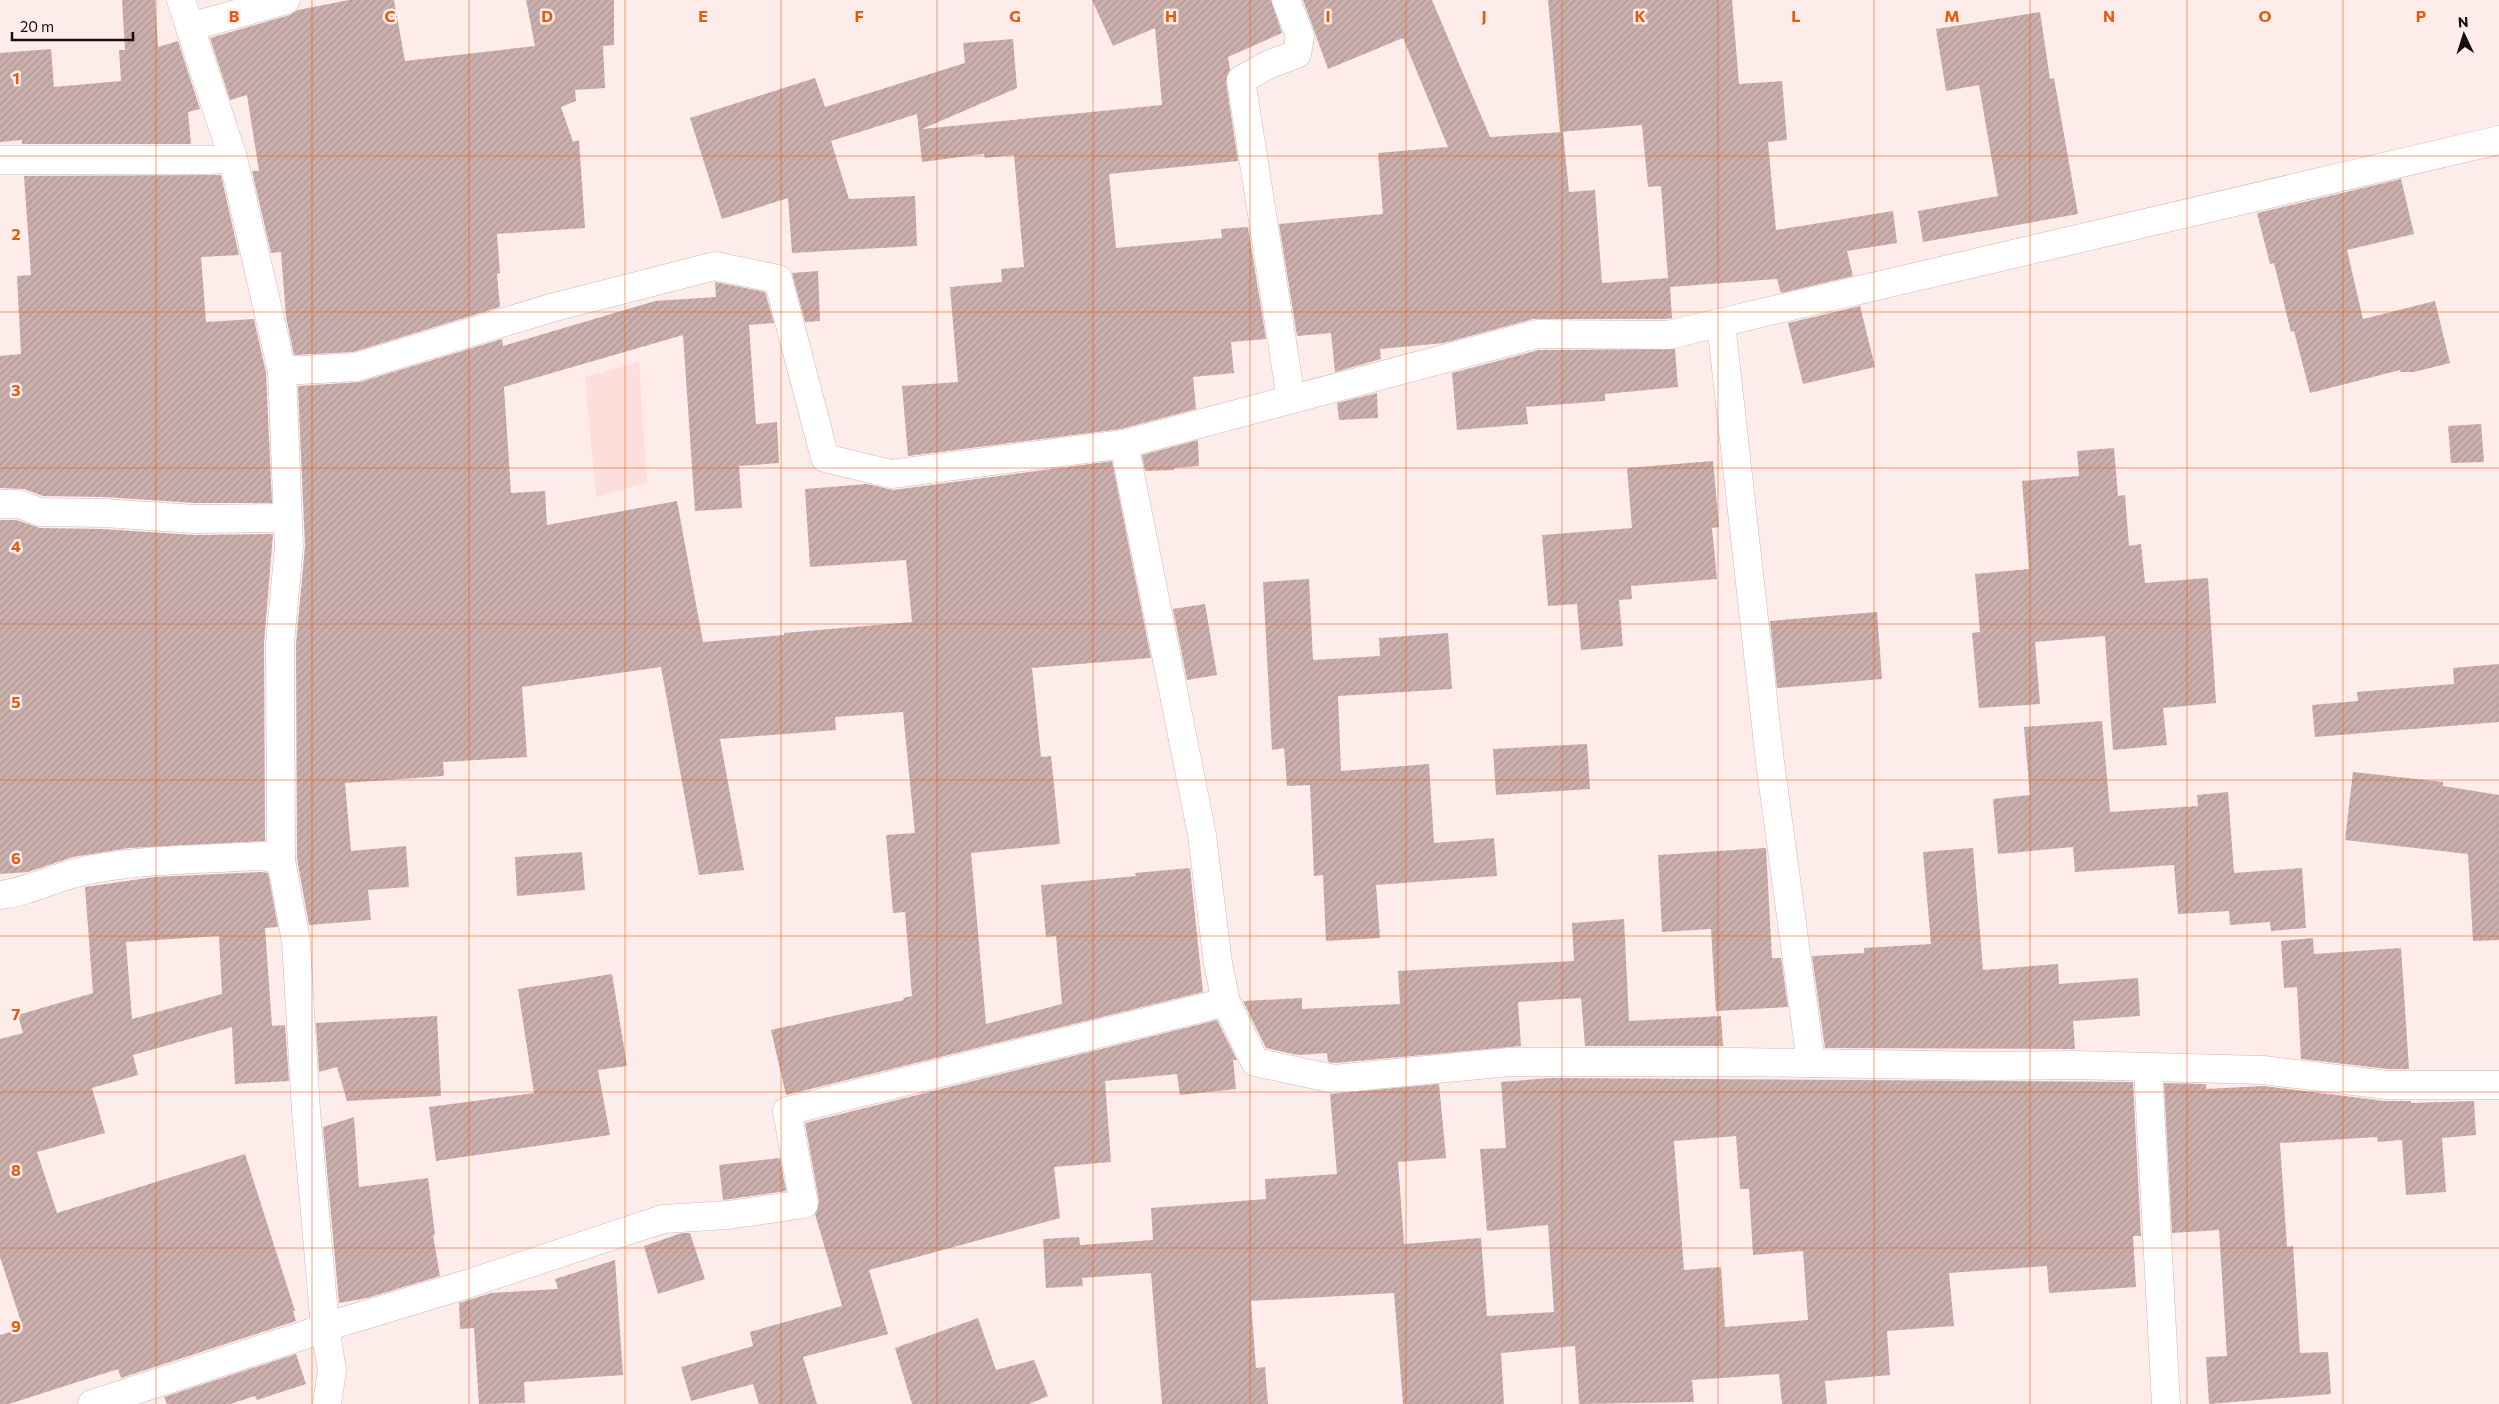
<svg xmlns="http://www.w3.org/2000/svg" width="2499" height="1404" viewBox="0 0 2499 1404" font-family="Commissioner,sans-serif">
  <defs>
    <pattern id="building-hatch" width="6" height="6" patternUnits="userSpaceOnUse" patternTransform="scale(1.25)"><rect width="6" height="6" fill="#cbafac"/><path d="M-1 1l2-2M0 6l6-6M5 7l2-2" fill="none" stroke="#ae9593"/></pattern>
  </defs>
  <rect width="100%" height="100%" fill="#feecea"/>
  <path fill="#fddedb" d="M639,362L647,483L596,497L585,377Z"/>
  <g fill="url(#building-hatch)" fill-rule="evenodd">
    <path d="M122,0H155L158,47L178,41L200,109L188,112L191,144H22V140L0,142V53L51,49L54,87L121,81L119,50H125Z"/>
    <path d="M349,0H394L405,61L535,46L526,0H614V45L603,46L605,88L575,90L576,101L561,107L573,142L579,140L585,228L497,234L500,273L497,274L500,307L353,352L294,355L286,317L281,252L271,253L252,171H259L247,95L230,100L210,38L290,15L298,10Z"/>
    <path d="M1092,0H1271L1282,33L1228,57L1230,70L1226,82L1238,161L1109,174L1116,248L1222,238L1221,229L1248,227L1266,339L1231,342L1234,373L1193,377L1196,409L1121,429L908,456L902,386L958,382L950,287L1002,282L1001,269L1024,267L1014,155L985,158L984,154L922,162L917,114L831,141L849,199L915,196L917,246L792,253L788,198L722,219L690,118L815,78L825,107L965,63L963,43L1013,39L1017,88L922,129L1162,105L1155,28L1113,46Z"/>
    <path d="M1303,0H1432L1490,137L1563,132L1569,192L1595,190L1602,283L1668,278L1661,186L1648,187L1642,125L1560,132L1548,0H1732L1739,84L1782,81L1787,140L1768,142L1776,230L1893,211L1897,243L1847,251L1853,276L1781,293L1777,279L1670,287L1672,318L1666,319H1533L1444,343L1380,349L1381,359L1335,372L1331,333L1297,336L1279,224L1383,214L1378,153L1448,147L1403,38L1328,69Z"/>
    <path d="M2040,12L2050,79L2054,78L2078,214L1923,242L1918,211L1998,196L1979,85L1946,91L1936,29Z"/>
    <path d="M221,175L239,255L201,257L206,322L254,319L266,373L272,503H195L104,497L43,496L24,489L0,488V356L21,354L17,276L31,275L24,176Z"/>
    <path d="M2401,179L2414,234L2347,250L2363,319L2435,301L2450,363L2414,372H2400V370L2310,393L2294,331L2291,332L2274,263L2270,264L2257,213Z"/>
    <path d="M818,271L820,321L805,322L792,273Z"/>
    <path d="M715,282L765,292L774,323L749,325L756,424L777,422L779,463L739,466L742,508L695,511L683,335L504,387L511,493L545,491L547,525L677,501L703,642L784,635V633L912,622L906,560L810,567L805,489L867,484L893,490L1112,461L1151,658L1032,668L1041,757L1051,756L1060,844L971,853L986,1024L1062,1004L1056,936L1046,937L1041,885L1136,876L1135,873L1190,868L1203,992L786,1095L771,1030L904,1000L903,998L912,996L905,912L893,913L886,835L915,833L903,712L835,717L836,730L720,739L744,870L699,875L661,667L522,687L527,757L443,762L444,776L345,783L351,851L406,846L409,887L368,890L371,920L309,925L297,859L296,644L305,546L298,386L360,382L502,339L503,346L655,301L716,297Z"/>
    <path d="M1860,306L1875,367L1803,384L1788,323Z"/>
    <path d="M1675,349L1678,387L1605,394V401L1526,407L1528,424L1457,430L1452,373L1539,350Z"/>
    <path d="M1377,393L1378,418L1339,420L1337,403Z"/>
    <path d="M2481,424L2484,462L2451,463L2448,426Z"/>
    <path d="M1198,440L1199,466L1174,468V470L1145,471L1142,455Z"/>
    <path d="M2114,448L2118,496L2125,495L2129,546L2141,544L2145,583L2208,578L2216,703L2163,708L2167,745L2113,750L2105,636L2035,642L2040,704L1979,708L1972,633L1980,632L1975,574L2029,569L2022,481L2079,476L2077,451Z"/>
    <path d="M1713,461L1719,527L1712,528L1717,579L1631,586L1632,599L1619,600L1623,646L1581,650L1577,604L1548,606L1542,535L1632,528L1627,468Z"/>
    <path d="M0,520H16L40,528L103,529L194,535L273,534L264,643L265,841L129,848L73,857L28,872L0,874Z"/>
    <path d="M1309,579L1313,660L1380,656L1379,638L1448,633L1452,689L1338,696L1341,771L1429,764L1434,843L1494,838L1497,876L1376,885L1380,938L1326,941L1323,875L1314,876L1310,785L1287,786L1284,748L1272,750L1263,582Z"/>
    <path d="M1205,604L1217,675L1187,680L1173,609Z"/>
    <path d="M1877,612L1882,679L1777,688L1770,621Z"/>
    <path d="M2499,664V722L2315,737L2312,705L2358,701L2357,692L2454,684L2453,668Z"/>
    <path d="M2102,721L2110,812L2198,806L2197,795L2228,792L2234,873L2302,868L2306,928L2271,931L2270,922L2230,925L2229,911L2178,914L2174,865L2075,872L2073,847L1998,854L1993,799L2030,795L2024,727Z"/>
    <path d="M1587,744L1590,789L1496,795L1493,749Z"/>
    <path d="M2353,772L2443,782V786L2499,795V940L2473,941L2468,854L2345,840Z"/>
    <path d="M1766,848L1772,958H1781L1788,1007L1716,1011L1711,929L1662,932L1658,855Z"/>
    <path d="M1973,848L1983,970L2058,964L2059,984L2138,978L2140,1016L2073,1021L2075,1049L1825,1048L1812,956L1864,953V948L1931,944L1923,852Z"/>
    <path d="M582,852L585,890L517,896L515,857Z"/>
    <path d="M262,872L268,873L278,927L265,928L272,1026L285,1025L289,1081L235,1084L232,1027L133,1055L138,1075L92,1088L105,1133L37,1152L57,1213L245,1154L295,1311H293L296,1321L121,1378L118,1369L9,1404H0V1335L23,1328L0,1257V1039L23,1033L18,1015L93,993L85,887L154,877ZM219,936L222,994L132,1019L126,942Z"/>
    <path d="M1624,919L1629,1021L1721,1016L1723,1046H1585L1581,998L1518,1002L1521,1046L1335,1063L1328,1062L1327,1053L1298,1055L1266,1048L1243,1001L1302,998V1009L1400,1004L1398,971L1574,961L1572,923Z"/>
    <path d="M2313,938L2314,954L2401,948L2409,1069H2388L2301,1059L2297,987L2284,988L2281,941Z"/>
    <path d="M612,974L627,1066L598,1070L610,1135L436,1161L429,1107L534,1093L518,989Z"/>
    <path d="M437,1016L441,1096L347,1101L337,1067L319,1072L316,1023Z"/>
    <path d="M1217,1020L1237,1060H1233L1236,1089L1180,1095L1177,1074L1105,1081L1111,1162L1054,1167L1060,1218L869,1270L888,1334L803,1357L817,1404H759L753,1384L691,1401L681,1367L753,1346L750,1332L842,1306L815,1214L819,1201L805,1123Z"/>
    <path d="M1550,1078L2133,1082L2141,1236H2133L2136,1287L2049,1293L2047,1266L1949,1273L1954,1326L1887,1331L1890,1375L1825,1381L1827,1404H1782L1779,1374L1692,1380L1694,1402L1579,1404L1575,1346L1501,1353L1504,1404H1403L1394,1293L1251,1301L1256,1368L1265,1367L1268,1404H1162L1151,1273L1082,1278L1083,1286L1046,1288L1043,1239L1079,1237L1080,1245L1153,1240L1151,1208L1266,1199L1265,1179L1337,1174L1330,1094L1439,1084L1446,1158L1398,1162L1404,1244L1481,1238L1487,1316L1554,1312L1548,1225L1487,1231L1480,1149L1506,1148L1501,1082ZM1736,1136L1740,1189H1749L1753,1255L1803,1251L1808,1320L1725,1327L1721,1267L1684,1270L1674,1141Z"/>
    <path d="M2164,1083L2206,1084V1089L2263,1086L2385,1101H2411V1103L2474,1101L2476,1135L2442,1138L2446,1192L2406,1195L2402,1140L2378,1142L2377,1137L2280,1143L2287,1247L2293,1246L2300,1353L2328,1352L2331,1394L2209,1404L2206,1357L2227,1356L2219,1230L2172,1233Z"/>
    <path d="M354,1117L359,1187L428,1178L435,1235H433L440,1276L367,1298L339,1303L323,1127Z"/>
    <path d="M780,1158L786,1191L723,1200L719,1165Z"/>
    <path d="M682,1233H690L705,1279L658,1294L644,1246Z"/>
    <path d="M615,1260L623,1375L524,1382L525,1403L479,1404L474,1328L460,1329L459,1303L491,1293L558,1289L555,1279Z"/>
    <path d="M978,1318L996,1370L1034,1360L1048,1396L1029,1404H912L895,1348Z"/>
    <path d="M296,1354L306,1384L257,1400L255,1396L230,1404H167L164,1397Z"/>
  </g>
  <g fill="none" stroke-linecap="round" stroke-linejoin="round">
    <g stroke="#d2b6b3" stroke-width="29">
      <g id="minor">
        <path d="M1286,0L1300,36L1297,54L1268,65L1241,80L1291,399"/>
        <path d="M190,27L286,0"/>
        <path d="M1721,323L1770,762L1811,1063"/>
        <path d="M282,371L356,367L551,308L715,266L778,279L825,458L891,474L1124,444L1537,334L1668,335L2499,140"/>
        <path d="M1124,444L1202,835L1218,963L1226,1002L1255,1062L1334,1079L1509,1062H1740L1990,1066L2075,1065L2263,1070L2387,1085H2499"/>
        <path d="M0,504H19L40,512L104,513L195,519L288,518"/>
        <path d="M0,895C33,891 56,876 88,870C145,859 205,859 263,856L281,860"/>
        <path d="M2148,1068L2166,1404"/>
        <path d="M92,1404L302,1336L325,1327L464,1285L663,1219L728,1215L804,1204L787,1111L1226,1002"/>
      </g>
    </g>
    <g stroke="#d2b6b3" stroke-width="29">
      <g id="tertiary">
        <path d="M181,0L233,158L282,371L289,546L280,643L281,860L296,941L306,1111L325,1327L332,1370L327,1404"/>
        <path d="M0,160H210L233,158"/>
      </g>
    </g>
    <use href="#minor" stroke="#fff" stroke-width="28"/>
    <use href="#tertiary" stroke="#fff" stroke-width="28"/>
  </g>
  <path fill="none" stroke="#e8590c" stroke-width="1" stroke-opacity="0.55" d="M156,0V1404M312,0V1404M469,0V1404M625,0V1404M781,0V1404M937,0V1404M1093,0V1404M1250,0V1404M1406,0V1404M1562,0V1404M1718,0V1404M1874,0V1404M2030,0V1404M2187,0V1404M2343,0V1404M0,156H2499M0,312H2499M0,468H2499M0,624H2499M0,780H2499M0,936H2499M0,1092H2499M0,1248H2499"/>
  <g font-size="16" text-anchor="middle" font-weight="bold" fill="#e8590c" stroke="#feecea" stroke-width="5" stroke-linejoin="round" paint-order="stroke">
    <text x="234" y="22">B</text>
    <text x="390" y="22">C</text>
    <text x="547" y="22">D</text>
    <text x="703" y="22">E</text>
    <text x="859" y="22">F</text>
    <text x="1015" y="22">G</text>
    <text x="1171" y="22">H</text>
    <text x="1328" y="22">I</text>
    <text x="1484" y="22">J</text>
    <text x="1640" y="22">K</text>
    <text x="1796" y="22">L</text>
    <text x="1952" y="22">M</text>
    <text x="2109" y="22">N</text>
    <text x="2265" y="22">O</text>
    <text x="2421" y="22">P</text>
    <text x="16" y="84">1</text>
    <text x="16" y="240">2</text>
    <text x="16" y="396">3</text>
    <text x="16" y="552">4</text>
    <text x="16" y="708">5</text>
    <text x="16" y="864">6</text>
    <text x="16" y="1020">7</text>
    <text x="16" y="1176">8</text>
    <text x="16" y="1332">9</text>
  </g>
  <g transform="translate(2464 35) rotate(356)" stroke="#feecea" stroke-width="4" paint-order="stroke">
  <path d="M0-4L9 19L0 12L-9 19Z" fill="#170d0c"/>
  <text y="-8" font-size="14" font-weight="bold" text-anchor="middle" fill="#170d0c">N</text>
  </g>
  <path d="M12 32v8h121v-8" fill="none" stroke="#170d0c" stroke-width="2.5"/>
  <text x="20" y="32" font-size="15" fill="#170d0c" stroke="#feecea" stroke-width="4" paint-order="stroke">20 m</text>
</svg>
